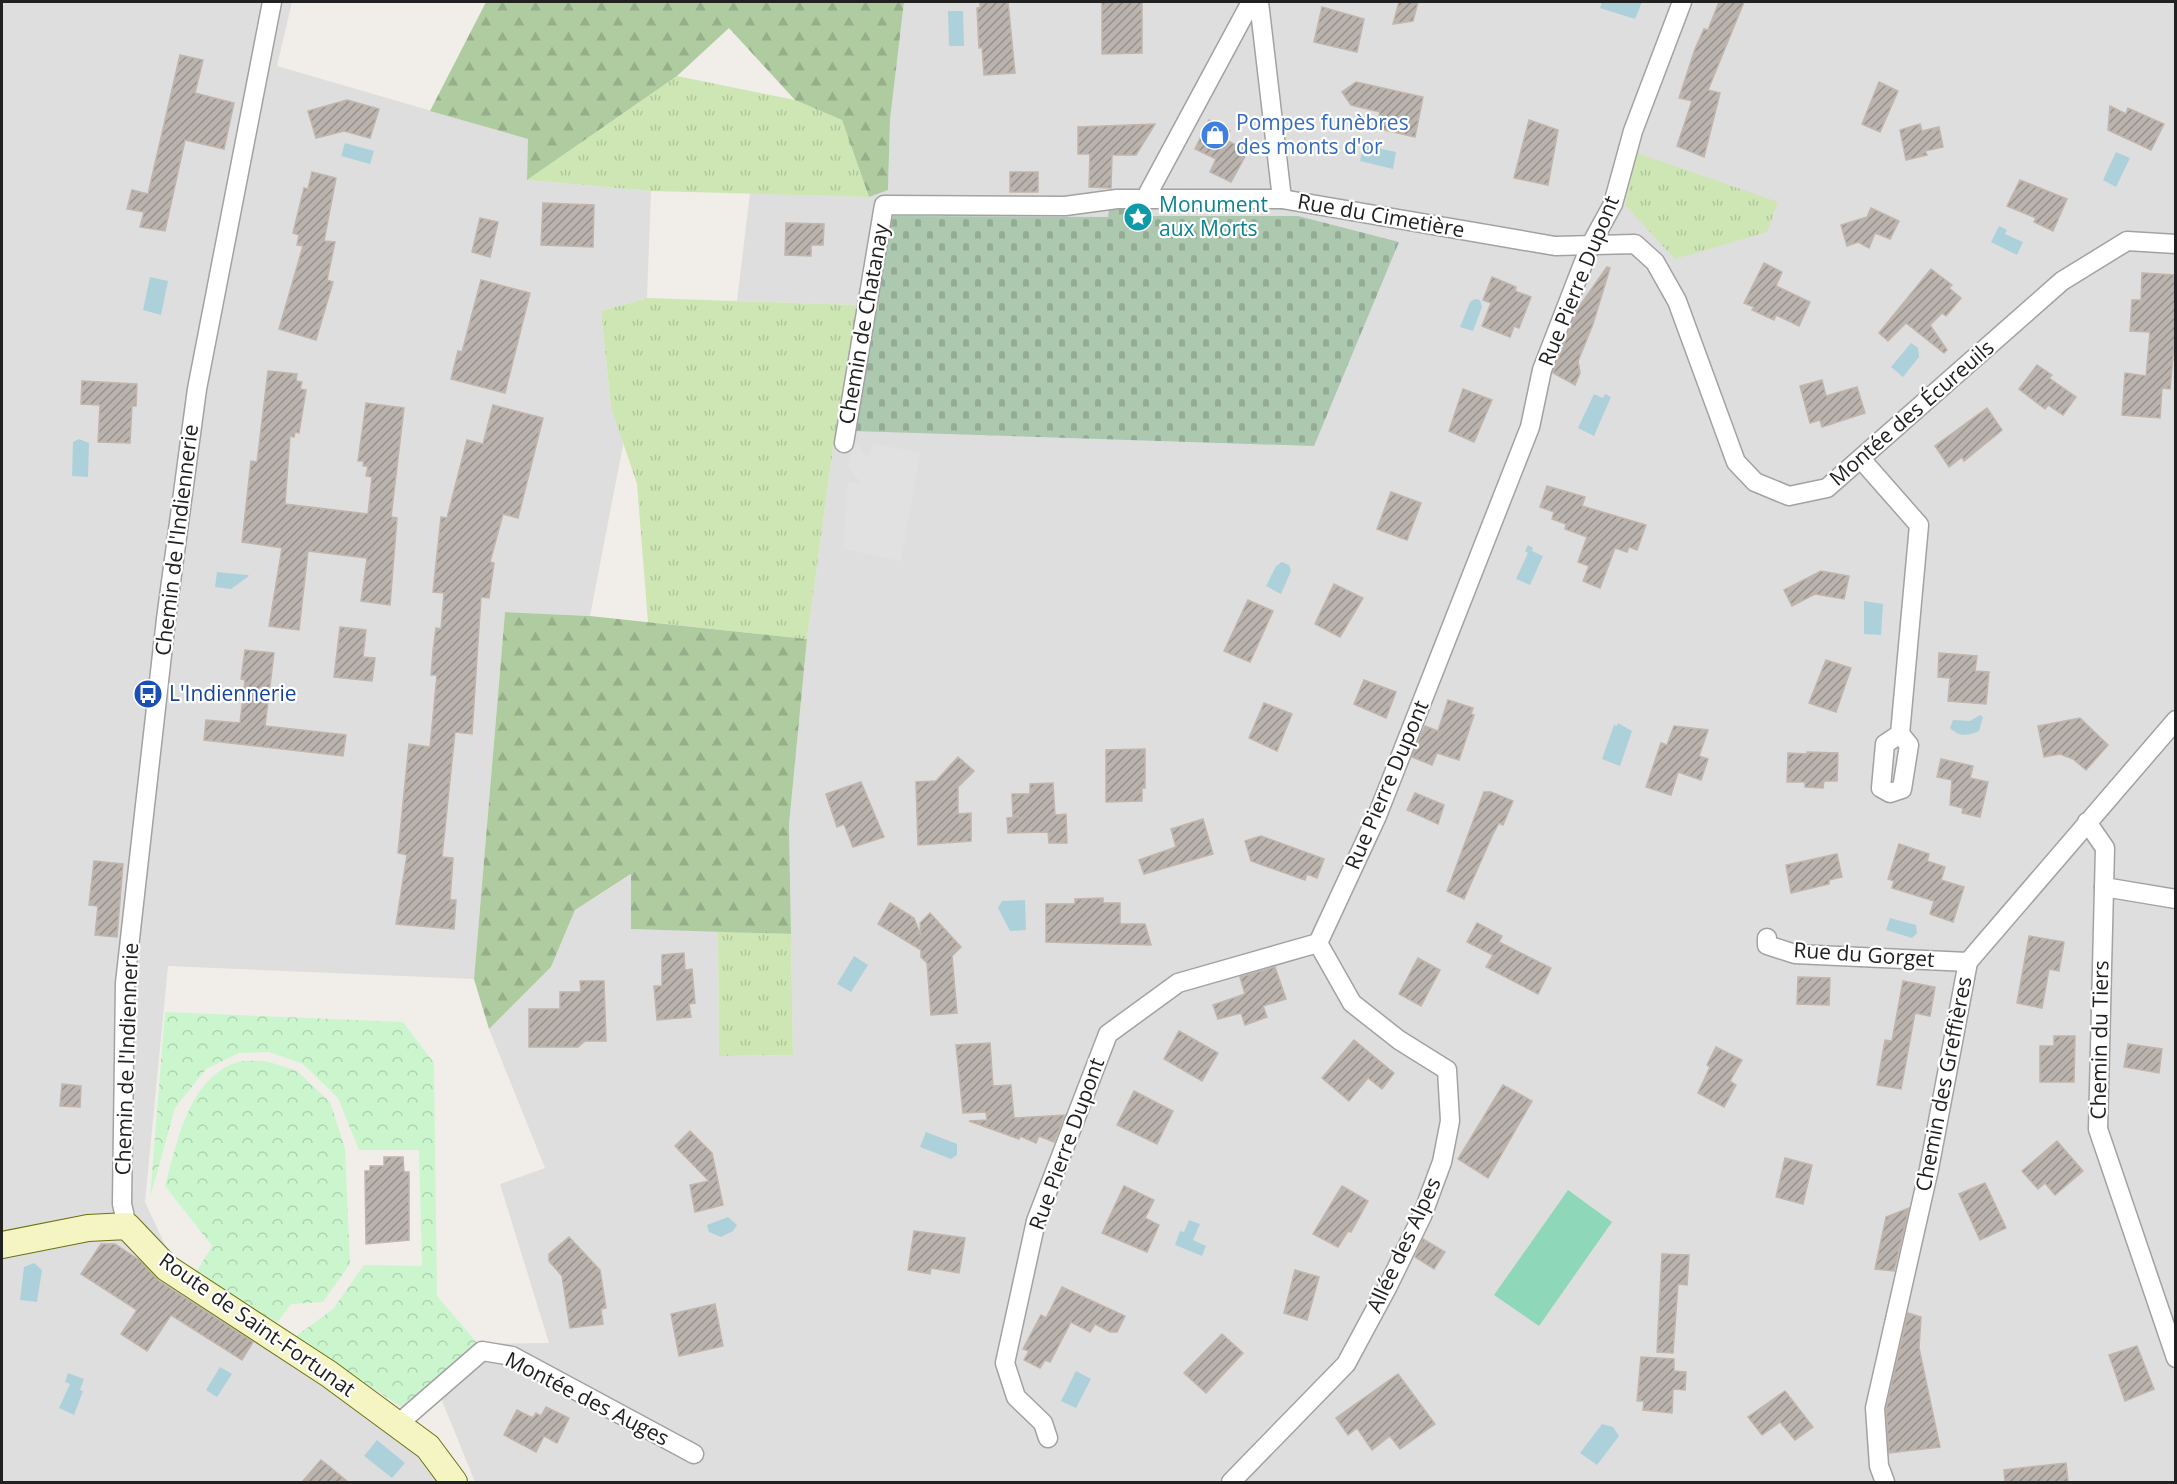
<svg xmlns="http://www.w3.org/2000/svg" width="2177" height="1484" viewBox="0 0 2177 1484" font-family="'Open Sans',sans-serif">
  <defs>
    <pattern id="grass-tufts" width="24" height="20" patternUnits="userSpaceOnUse" patternTransform="scale(1.5)"><rect width="24" height="20" fill="#cee6b4"/><path d="M3 7l-1-3M5 7V3M7 7l1-3M15 17l-1-3M17 17v-4M19 17l1-3" fill="none" stroke="#b1c59a"/></pattern>
    <pattern id="forest-firs" width="22" height="20" patternUnits="userSpaceOnUse" patternTransform="scale(1.5)"><rect width="22" height="20" fill="#afcca1"/><path d="M5 1l3.5 6h-7zM16 11l3.5 6h-7z" fill="#96af8a"/></pattern>
    <pattern id="cemetery-stones" width="16" height="16" patternUnits="userSpaceOnUse" patternTransform="scale(1.5)"><rect width="16" height="16" fill="#acc8af"/><path d="M2 7V4a2 2 0 0 1 4 0v3zM10 15v-3a2 2 0 0 1 4 0v3z" fill="#94ac96"/></pattern>
    <pattern id="park-crowns" width="20" height="18" patternUnits="userSpaceOnUse" patternTransform="scale(1.5)"><rect width="20" height="18" fill="#cbf6cd"/><path d="M2 6a3 3 0 1 1 6 0M12 15a3 3 0 1 1 6 0" fill="none" stroke="#aed3b0"/></pattern>
    <pattern id="building-hatch" width="6" height="6" patternUnits="userSpaceOnUse" patternTransform="scale(1.5)"><rect width="6" height="6" fill="#bab3ae"/><path d="M-1 1l2-2M0 6l6-6M5 7l2-2" fill="none" stroke="#97918d"/></pattern>
  </defs>
  <rect width="100%" height="100%" fill="#f1eee9"/>
  <g fill="#dfdede">
    <path d="M2,2H292L277,66L528,139V180L651,191L647,298L601,311L611,407L624,440L590,616L505,612L474,979L168,966L145,1202L172,1260L458,1482H2Z"/>
    <path d="M904,2H2175V1482H475L434,1381L478,1344L549,1343L500,1184L545,1168L489,1029L551,967L575,910L632,874L631,929L718,931L719,1056L793,1055L789,825L807,639L835,434L857,305L737,301L750,193L869,197L888,190L890,120Z"/>
  </g>
  <g fill="url(#grass-tufts)">
    <path d="M677,76L795,100L842,120L869,197L651,191L527,180Z"/>
    <path d="M1637,153L1778,202L1767,232L1675,259L1625,205Z"/>
    <path d="M647,298L857,305L835,434L807,639L648,622L637,484L611,407L601,311Z"/>
    <path d="M718,931L791,934L793,1055L719,1056Z"/>
  </g>
  <g fill="url(#forest-firs)">
    <path d="M486,2H904L890,120L888,190L869,197L842,120L795,100L729,28L677,76L527,180L528,139L430,111Z"/>
    <path d="M505,612L590,616L807,639L789,825L791,934L631,929V874L575,910L551,967L489,1029L474,979Z"/>
  </g>
  <path fill="url(#cemetery-stones)" d="M1109,209H1123L1140,216H1298L1399,242L1314,446L853,431L893,216L1108,217Z"/>
  <g fill="url(#park-crowns)">
    <path d="M165,1012L403,1022L434,1063L437,1296L478,1344L403,1408L295,1337L333,1309L364,1265L422,1266L419,1150H359L338,1098L303,1064L269,1052L239,1053L206,1069L175,1108L150,1198Z"/>
    <path d="M266,1061L297,1071L330,1102L345,1148L350,1264L323,1302L291,1304L277,1323L197,1271L212,1246L165,1186C177,1144 188,1077 238,1062C246,1060 258,1061 266,1061Z"/>
  </g>
  <path fill="#8ed8b9" d="M1568,1190L1612,1222L1539,1326L1494,1295Z"/>
  <path fill="#e1e1e1" d="M853,440L869,458L873,444L920,452L901,561L843,549L848,482H860L848,466Z"/>
  <g fill="#add1da">
    <path d="M1602,2H1642L1635,19L1600,8Z"/>
    <path d="M948,11H963L964,46H949Z"/>
    <path d="M1364,142L1372,147L1396,152L1393,169L1360,161Z"/>
    <path d="M345,143L374,151L370,164L341,156Z"/>
    <path d="M2116,152L2130,158L2116,187L2103,180Z"/>
    <path d="M1999,226L2007,230L2005,234L2023,242L2017,255L1991,242Z"/>
    <path d="M150,277L168,281L161,315L143,310Z"/>
    <path d="M1475,299L1480,300L1482,307L1473,331L1460,327L1470,302Z"/>
    <path d="M1911,343L1918,348L1919,357L1903,377L1891,367Z"/>
    <path d="M1594,394L1603,398L1605,394L1611,397L1594,436L1578,428Z"/>
    <path d="M79,439L89,443L88,477L72,476L73,442Z"/>
    <path d="M1528,545L1533,548L1532,551L1543,556L1530,585L1516,579L1528,553L1525,551Z"/>
    <path d="M1282,562L1289,565L1291,571L1281,594L1266,586L1276,566Z"/>
    <path d="M217,572L248,575L249,576L231,589L215,587Z"/>
    <path d="M1864,601L1883,604L1881,635L1864,634Z"/>
    <path d="M1980,715L1983,717L1979,731C1968,736 1959,737 1950,728L1953,720L1970,721Z"/>
    <path d="M1618,723L1632,731L1620,766L1602,759L1614,725L1617,726Z"/>
    <path d="M1025,900L1026,930L1010,931L998,908L1002,901Z"/>
    <path d="M1890,918L1916,925L1917,933L1912,938L1886,930Z"/>
    <path d="M854,956L868,965L851,992L837,984Z"/>
    <path d="M926,1132L957,1144V1155L951,1159L920,1147Z"/>
    <path d="M728,1217L737,1225L733,1231L721,1237L709,1232L707,1225Z"/>
    <path d="M1189,1220L1200,1224L1193,1240L1206,1246L1202,1256L1175,1245L1180,1231L1184,1232Z"/>
    <path d="M34,1263L42,1270L37,1302L20,1300L24,1267Z"/>
    <path d="M220,1367L232,1374L217,1397L206,1390Z"/>
    <path d="M1076,1371L1091,1379L1076,1408L1061,1401Z"/>
    <path d="M68,1373L84,1379L80,1390L83,1391L74,1415L59,1408L70,1384L65,1382Z"/>
    <path d="M1602,1424L1613,1427L1619,1436L1597,1465L1580,1453Z"/>
    <path d="M377,1440L405,1463L392,1478L364,1456Z"/>
  </g>
  <g fill="url(#building-hatch)" stroke="#c1b5ac" stroke-width="1.5">
    <path d="M980,2H1008L1015,73L984,75L982,47L979,48L977,8H980Z"/>
    <path d="M1102,2H1142V53L1102,54Z"/>
    <path d="M1399,2H1418L1413,21L1393,24Z"/>
    <path d="M1719,2H1744L1708,90L1720,93L1704,157L1677,146L1692,101L1679,98L1695,49L1704,29L1708,30Z"/>
    <path d="M1322,7L1364,19L1357,52L1314,42Z"/>
    <path d="M180,55L203,60L195,93L234,103L224,149L185,140L165,231L140,227L144,212L127,209L132,190L148,194Z"/>
    <path d="M1356,82L1423,97L1415,137L1376,128L1380,112L1351,105L1342,92Z"/>
    <path d="M1879,82L1898,91L1880,132L1862,124Z"/>
    <path d="M347,100L379,109L370,138L344,131L316,138L308,111Z"/>
    <path d="M2110,106L2126,114L2128,108L2164,124L2151,150L2108,130Z"/>
    <path d="M1209,120L1230,131L1226,140L1248,151L1231,182L1210,172L1216,159L1195,149Z"/>
    <path d="M1529,120L1558,130L1548,185L1514,178Z"/>
    <path d="M1155,124L1136,155H1112L1111,188L1089,187L1090,154H1078V127Z"/>
    <path d="M1920,124L1922,131L1939,127L1943,147L1925,151L1927,155L1906,160L1900,130Z"/>
    <path d="M312,172L336,178L324,241L335,242L327,280L333,282L316,340L279,329L303,246L297,245L299,235L293,233L304,188L308,189Z"/>
    <rect x="1010" y="172" width="28" height="20"/>
    <path d="M2020,180L2067,199L2053,231L2034,222L2036,218L2007,206Z"/>
    <path d="M543,203L594,205L593,247L541,245Z"/>
    <path d="M1871,208L1899,221L1890,239L1875,233L1869,248L1858,242L1847,246L1841,225L1867,217Z"/>
    <path d="M480,218L498,222L490,257L472,252Z"/>
    <path d="M786,223L824,224L823,245H811V256L785,255Z"/>
    <path d="M1764,263L1782,272L1776,286L1810,302L1799,326L1776,315L1774,320L1752,310L1754,307L1744,303Z"/>
    <path d="M1607,267L1610,268L1593,324L1578,361L1580,373L1575,385L1553,373L1578,308Z"/>
    <path d="M1931,269L1952,285L1949,288L1961,298L1946,316L1942,313L1930,325L1947,350L1944,353L1906,323L1888,341L1879,333Z"/>
    <path d="M2142,273L2175,275V334L2170,389L2162,388L2160,418L2122,415L2125,373L2146,376L2150,332L2130,331L2132,300H2141Z"/>
    <path d="M1492,277L1516,287L1515,291L1531,297L1519,328L1514,326L1510,337L1482,326L1491,303L1483,300Z"/>
    <path d="M481,280L530,293L505,393L451,379L458,351L462,352Z"/>
    <path d="M2037,365L2052,375L2049,378L2076,397L2063,415L2048,405L2045,409L2019,389Z"/>
    <path d="M268,371L297,374L296,381L302,382L300,389L306,390L299,433L295,432L294,437L290,436L285,504L368,514L372,477L366,476L368,466H363L364,461H358L366,403L404,408L391,517L397,518L390,605L361,601L367,558L308,551L299,630L269,626L282,548L242,542L251,461L257,462Z"/>
    <path d="M1822,380L1826,396L1857,387L1865,413L1822,427L1820,420L1810,423L1800,386Z"/>
    <path d="M82,381L137,384L136,406H132L130,443L98,442L100,405L81,404Z"/>
    <path d="M1463,389L1492,400L1474,442L1449,431Z"/>
    <path d="M493,405L543,418L518,518L503,514L490,562L494,563L489,598L481,597L472,734L455,732L442,857L453,858L450,900H456L454,929L396,924L407,855L398,853L409,744L430,747L437,675H431L433,651L436,628L441,629L444,593L433,592L441,517L447,518L467,440L483,444Z"/>
    <path d="M1987,408L2002,430L1964,461L1962,457L1949,467L1935,446Z"/>
    <path d="M1547,486L1585,497L1582,506L1646,525L1637,550L1629,547L1627,552L1615,548L1600,588L1583,581L1589,566L1578,562L1587,537L1565,529L1566,524L1552,519L1554,512L1540,507Z"/>
    <path d="M1391,492L1421,503L1407,540L1377,529Z"/>
    <path d="M1821,571L1849,576L1844,599L1815,594L1792,606L1784,590Z"/>
    <path d="M1334,584L1363,598L1340,637L1315,624Z"/>
    <path d="M1248,600L1273,611L1250,662L1224,651Z"/>
    <path d="M340,627L366,630L363,657L375,658L372,681L334,677Z"/>
    <path d="M245,650L274,653L265,726L346,735L343,756L204,740L206,720L240,723L245,680L241,679Z"/>
    <path d="M1939,653L1977,656L1975,671L1989,672L1986,704L1948,701L1950,678L1938,677Z"/>
    <path d="M1826,660L1851,668L1836,712L1809,703Z"/>
    <path d="M1364,680L1396,692L1386,718L1354,704Z"/>
    <path d="M1448,700L1473,708L1471,714L1474,715L1459,760L1437,753L1432,765L1412,757L1425,726L1438,731Z"/>
    <path d="M1264,703L1292,714L1277,751L1249,738Z"/>
    <path d="M2080,718L2108,745L2086,770L2073,759L2060,754L2044,757L2038,726Z"/>
    <path d="M1674,726L1708,730L1699,756L1708,759L1701,780L1678,772L1671,795L1646,787L1661,743L1667,745Z"/>
    <path d="M1145,749V788H1142V801L1106,802V750Z"/>
    <path d="M1807,752L1838,753L1837,781H1824L1823,788L1805,787V782H1787L1788,753L1807,754Z"/>
    <path d="M958,757L974,771L958,787V814L971,813V841L918,845L916,782L936,781Z"/>
    <path d="M1941,759L1973,766L1970,778L1988,782L1980,817L1962,813L1963,808L1950,805L1952,780L1937,777Z"/>
    <path d="M861,782L884,837L853,847L844,824L837,827L826,794Z"/>
    <path d="M1053,783L1055,815L1066,814L1067,843H1049L1048,832L1008,833L1007,818L1019,817H1013L1012,794H1030V784Z"/>
    <path d="M1484,792H1491L1513,801L1503,825L1499,823L1493,834L1464,899L1447,891Z"/>
    <path d="M1415,793L1444,805L1438,824L1407,810Z"/>
    <path d="M1203,819L1213,854L1144,874L1139,860L1176,847L1171,829Z"/>
    <path d="M1261,836L1324,859L1317,878L1307,874L1305,880L1251,861L1245,841Z"/>
    <path d="M1899,844L1929,854L1927,861L1945,867L1941,880L1964,887L1953,922L1930,914L1934,901L1892,888L1894,881L1888,879Z"/>
    <path d="M1837,854L1842,877L1829,880V884L1791,893L1786,865Z"/>
    <path d="M94,861L123,864L117,937L95,935L98,906L89,905Z"/>
    <path d="M1103,898V903H1120V924H1145L1151,945L1046,942V904H1075V899Z"/>
    <path d="M890,903L914,918L921,936L920,923L930,913L961,947L952,956L957,1013L931,1015L927,963L921,957V950L878,924Z"/>
    <path d="M1477,923L1502,936L1499,942L1551,968L1538,994L1486,967L1493,955L1467,942Z"/>
    <path d="M2029,936L2064,942L2059,971L2049,969L2042,1008L2017,1003Z"/>
    <path d="M684,953L685,970L692,969L695,1003L689,1004L691,1017L657,1020L654,986H662V955Z"/>
    <path d="M1418,958L1440,970L1421,1006L1399,994Z"/>
    <path d="M1275,967L1286,999L1263,1006L1267,1017L1245,1025L1241,1013L1218,1019L1213,1005L1245,994L1240,977Z"/>
    <path d="M1798,977L1830,978L1829,1005L1797,1004Z"/>
    <path d="M580,981H604L606,1041H585L578,1047H529V1009H560V992H581Z"/>
    <path d="M1903,981L1935,987L1930,1016L1915,1013L1901,1089L1877,1085L1885,1040L1892,1041Z"/>
    <path d="M1179,1031L1218,1053L1202,1081L1164,1059Z"/>
    <path d="M2054,1036H2075L2074,1082H2040V1046H2054Z"/>
    <path d="M1354,1040L1394,1073L1382,1089L1368,1078L1349,1101L1322,1078Z"/>
    <path d="M990,1043L993,1086L1011,1085L1014,1118L1065,1115L1054,1142L1039,1136L1036,1143L1020,1136L1019,1139L969,1121L987,1120L986,1112L963,1113L956,1045Z"/>
    <path d="M2128,1044L2162,1049L2159,1073L2124,1067Z"/>
    <path d="M1716,1047L1742,1060L1730,1081L1736,1085L1724,1107L1698,1093L1710,1067L1707,1065Z"/>
    <path d="M62,1084L81,1086L80,1107L60,1106Z"/>
    <path d="M1503,1085L1532,1101L1488,1178L1458,1159Z"/>
    <path d="M1134,1091L1173,1111L1157,1144L1117,1125Z"/>
    <path d="M690,1131L712,1153L723,1205L695,1212L690,1185L709,1181L675,1146Z"/>
    <path d="M2057,1141L2083,1171L2055,1195L2045,1183L2038,1189L2022,1171Z"/>
    <path d="M384,1157H403L404,1172H409V1240L366,1244L365,1171H370V1166H384Z"/>
    <path d="M1785,1158L1812,1165L1803,1204L1776,1197Z"/>
    <path d="M1985,1183L2006,1228L1980,1240L1959,1194Z"/>
    <path d="M1124,1186L1154,1200L1145,1218L1159,1225L1147,1252L1102,1233Z"/>
    <path d="M1342,1186L1368,1201L1351,1232L1348,1231L1338,1247L1313,1234Z"/>
    <path d="M1909,1208L1894,1271L1875,1269L1886,1217Z"/>
    <path d="M914,1231L965,1238L959,1273L931,1268L930,1274L908,1270Z"/>
    <path d="M569,1237L600,1270L606,1308L601,1309L603,1324L570,1328L562,1276L549,1261V1254Z"/>
    <path d="M1423,1239L1445,1252L1434,1269L1415,1257Z"/>
    <path d="M101,1244H115L139,1260L159,1281L253,1342L242,1360L171,1315L147,1351L121,1334L137,1310L81,1274Z"/>
    <path d="M1662,1254L1689,1255L1687,1285L1678,1284L1673,1353L1657,1352Z"/>
    <path d="M1295,1270L1319,1277L1307,1320L1284,1313Z"/>
    <path d="M1062,1287L1125,1316L1117,1332H1110L1095,1324L1090,1332L1071,1322L1050,1362L1045,1360L1040,1368L1024,1360L1029,1351L1023,1349L1041,1315L1046,1318Z"/>
    <path d="M715,1304L723,1346L679,1356L671,1314Z"/>
    <path d="M1908,1313L1921,1317L1919,1348L1940,1447L1889,1453L1886,1409Z"/>
    <path d="M1222,1334L1243,1353L1206,1393L1184,1373Z"/>
    <path d="M2137,1346L2154,1389L2125,1401L2109,1355Z"/>
    <path d="M1641,1357L1674,1359V1371L1686,1372L1685,1390L1673,1389L1672,1413L1643,1410L1644,1401H1637Z"/>
    <path d="M1398,1374L1435,1424L1400,1449L1390,1436L1372,1450L1357,1428L1348,1435L1336,1418Z"/>
    <path d="M1785,1391L1813,1427L1795,1440L1780,1422L1762,1435L1748,1417Z"/>
    <path d="M546,1407L569,1418L557,1443L544,1436L536,1452L504,1435L517,1410L533,1418L536,1413L541,1416Z"/>
    <path d="M321,1460L330,1467L348,1482H302Z"/>
    <path d="M2066,1463L2068,1482H2005L2004,1470Z"/>
  </g>
  <g fill="none" stroke-linecap="round" stroke-linejoin="round">
    <g stroke="#a2a2a2" stroke-width="21">
      <g id="street">
        <path d="M1259,2L1282,199"/>
        <path d="M1145,199L1251,2"/>
        <path d="M844,443L884,205L1065,206L1117,199H1282L1555,246L1635,244L1655,262L1677,301L1736,462L1755,482L1789,496L1827,488L2062,281L2127,241L2176,244"/>
        <path d="M1861,459L1919,525L1900,734L1909,745L1902,789L1890,793L1881,788L1885,744L1900,734"/>
        <path d="M2087,822L2105,848L2098,1129L2176,1358"/>
        <path d="M2104,887L2176,899"/>
        <path d="M1767,938V945L1795,954L1968,962"/>
        <path d="M127,1226L122,1204L125,983L166,619L197,389L272,2"/>
        <path d="M398,1424L482,1351L512,1356L694,1454"/>
        <path d="M1048,1438L1043,1423L1016,1397L1005,1363L1036,1221L1108,1034L1178,983L1318,943L1377,816L1530,427L1542,370L1590,246L1613,204L1633,131L1682,2"/>
        <path d="M1231,1482L1346,1364L1388,1286L1422,1216L1442,1162L1450,1121L1447,1070L1399,1040L1352,1003L1318,943"/>
        <path d="M1885,1482L1879,1466L1875,1408L1929,1169L1968,962L2176,720"/>
      </g>
    </g>
    <g stroke="#6a720f" stroke-width="28">
      <path id="secondary" d="M2,1245L88,1228L127,1226L167,1268L329,1374L428,1447L454,1482"/>
    </g>
    <use href="#street" stroke="#fff" stroke-width="18"/>
    <use href="#secondary" stroke="#f4f5c2" stroke-width="26"/>
  </g>
  <defs>
    <g id="shop-disc" transform="scale(1.5)"><circle r="9.5" fill="#3f7fe0" stroke="#fff"/><path d="M-5-2.5h2.3a2.7 3.5 0 0 1 5.4 0H5L5.5 6h-11ZM-1.5-2.5h3a1.5 2.3 0 0 0-3 0Z" fill="#fff"/></g>
    <g id="sight-disc" transform="scale(1.5)"><circle r="9.5" fill="#0f9aa8" stroke="#fff"/><path d="M0-6L1.8-2.2L6-1.7L2.9 1.2L3.7 5.4L0 3.3L-3.7 5.4L-2.9 1.2L-6-1.7L-1.8-2.2Z" fill="#fff"/></g>
    <g id="bus-disc" transform="scale(1.5)"><circle r="9.5" fill="#1a4fb4" stroke="#fff"/><path d="M-5-6H5V4H4V6H2V4H-2V6H-4V4H-5ZM-3.5-4V0h7V-4ZM-3.5 1.2v1.5H-2V1.2ZM2 1.2v1.5H3.5V1.2Z" fill="#fff"/></g>
  </defs>
  <g fill-rule="evenodd">
    <use href="#shop-disc" x="1215" y="135"/>
    <use href="#sight-disc" x="1138" y="217"/>
    <use href="#bus-disc" x="148" y="694"/>
  </g>
  <g text-anchor="middle" stroke-width="4.5" stroke-linejoin="round" paint-order="stroke">
    <g font-size="21" fill="#366cbe" stroke="#fff" text-anchor="start">
      <text x="1236" y="130">Pompes funèbres<tspan x="1236" dy="24">des monts d'or</tspan></text>
    </g>
    <g font-size="21" fill="#0d838f" stroke="#fff" text-anchor="start">
      <text x="1159" y="212">Monument<tspan x="1159" dy="24">aux Morts</tspan></text>
    </g>
    <g font-size="21" fill="#212121" stroke="#fff">
      <text transform="translate(1381 216) rotate(10)" y="7">Rue du Cimetière</text>
      <text transform="translate(1579 281) rotate(-68)" y="7">Rue Pierre Dupont</text>
      <text transform="translate(864 324) rotate(-80)" y="7">Chemin de Chatanay</text>
      <text transform="translate(1912 413) rotate(-41)" y="7">Montée des Écureuils</text>
      <text transform="translate(177 540) rotate(-83)" y="7">Chemin de l'Indiennerie</text>
      <text transform="translate(1387 785) rotate(-67)" y="7">Rue Pierre Dupont</text>
      <text transform="translate(1864 955) rotate(4)" y="7">Rue du Gorget</text>
      <text transform="translate(2100 1040) rotate(-89)" y="7">Chemin du Tiers</text>
      <text transform="translate(127 1059) rotate(-88)" y="7">Chemin de l'Indiennerie</text>
      <text transform="translate(1944 1084) rotate(-79)" y="7">Chemin des Greffières</text>
      <text transform="translate(1067 1144) rotate(-70)" y="7">Rue Pierre Dupont</text>
      <text transform="translate(1404 1245) rotate(-65)" y="7">Allée des Alpes</text>
      <text transform="translate(257 1325) rotate(35)" y="7">Route de Saint-Fortunat</text>
      <text transform="translate(587 1399) rotate(27)" y="7">Montée des Auges</text>
    </g>
    <g font-size="21" fill="#164399" stroke="#fff" text-anchor="start">
      <text x="169" y="701">L'Indiennerie</text>
    </g>
  </g>
  <rect width="2177" height="1484" fill="none" stroke="#212121" stroke-width="6"/>
</svg>
